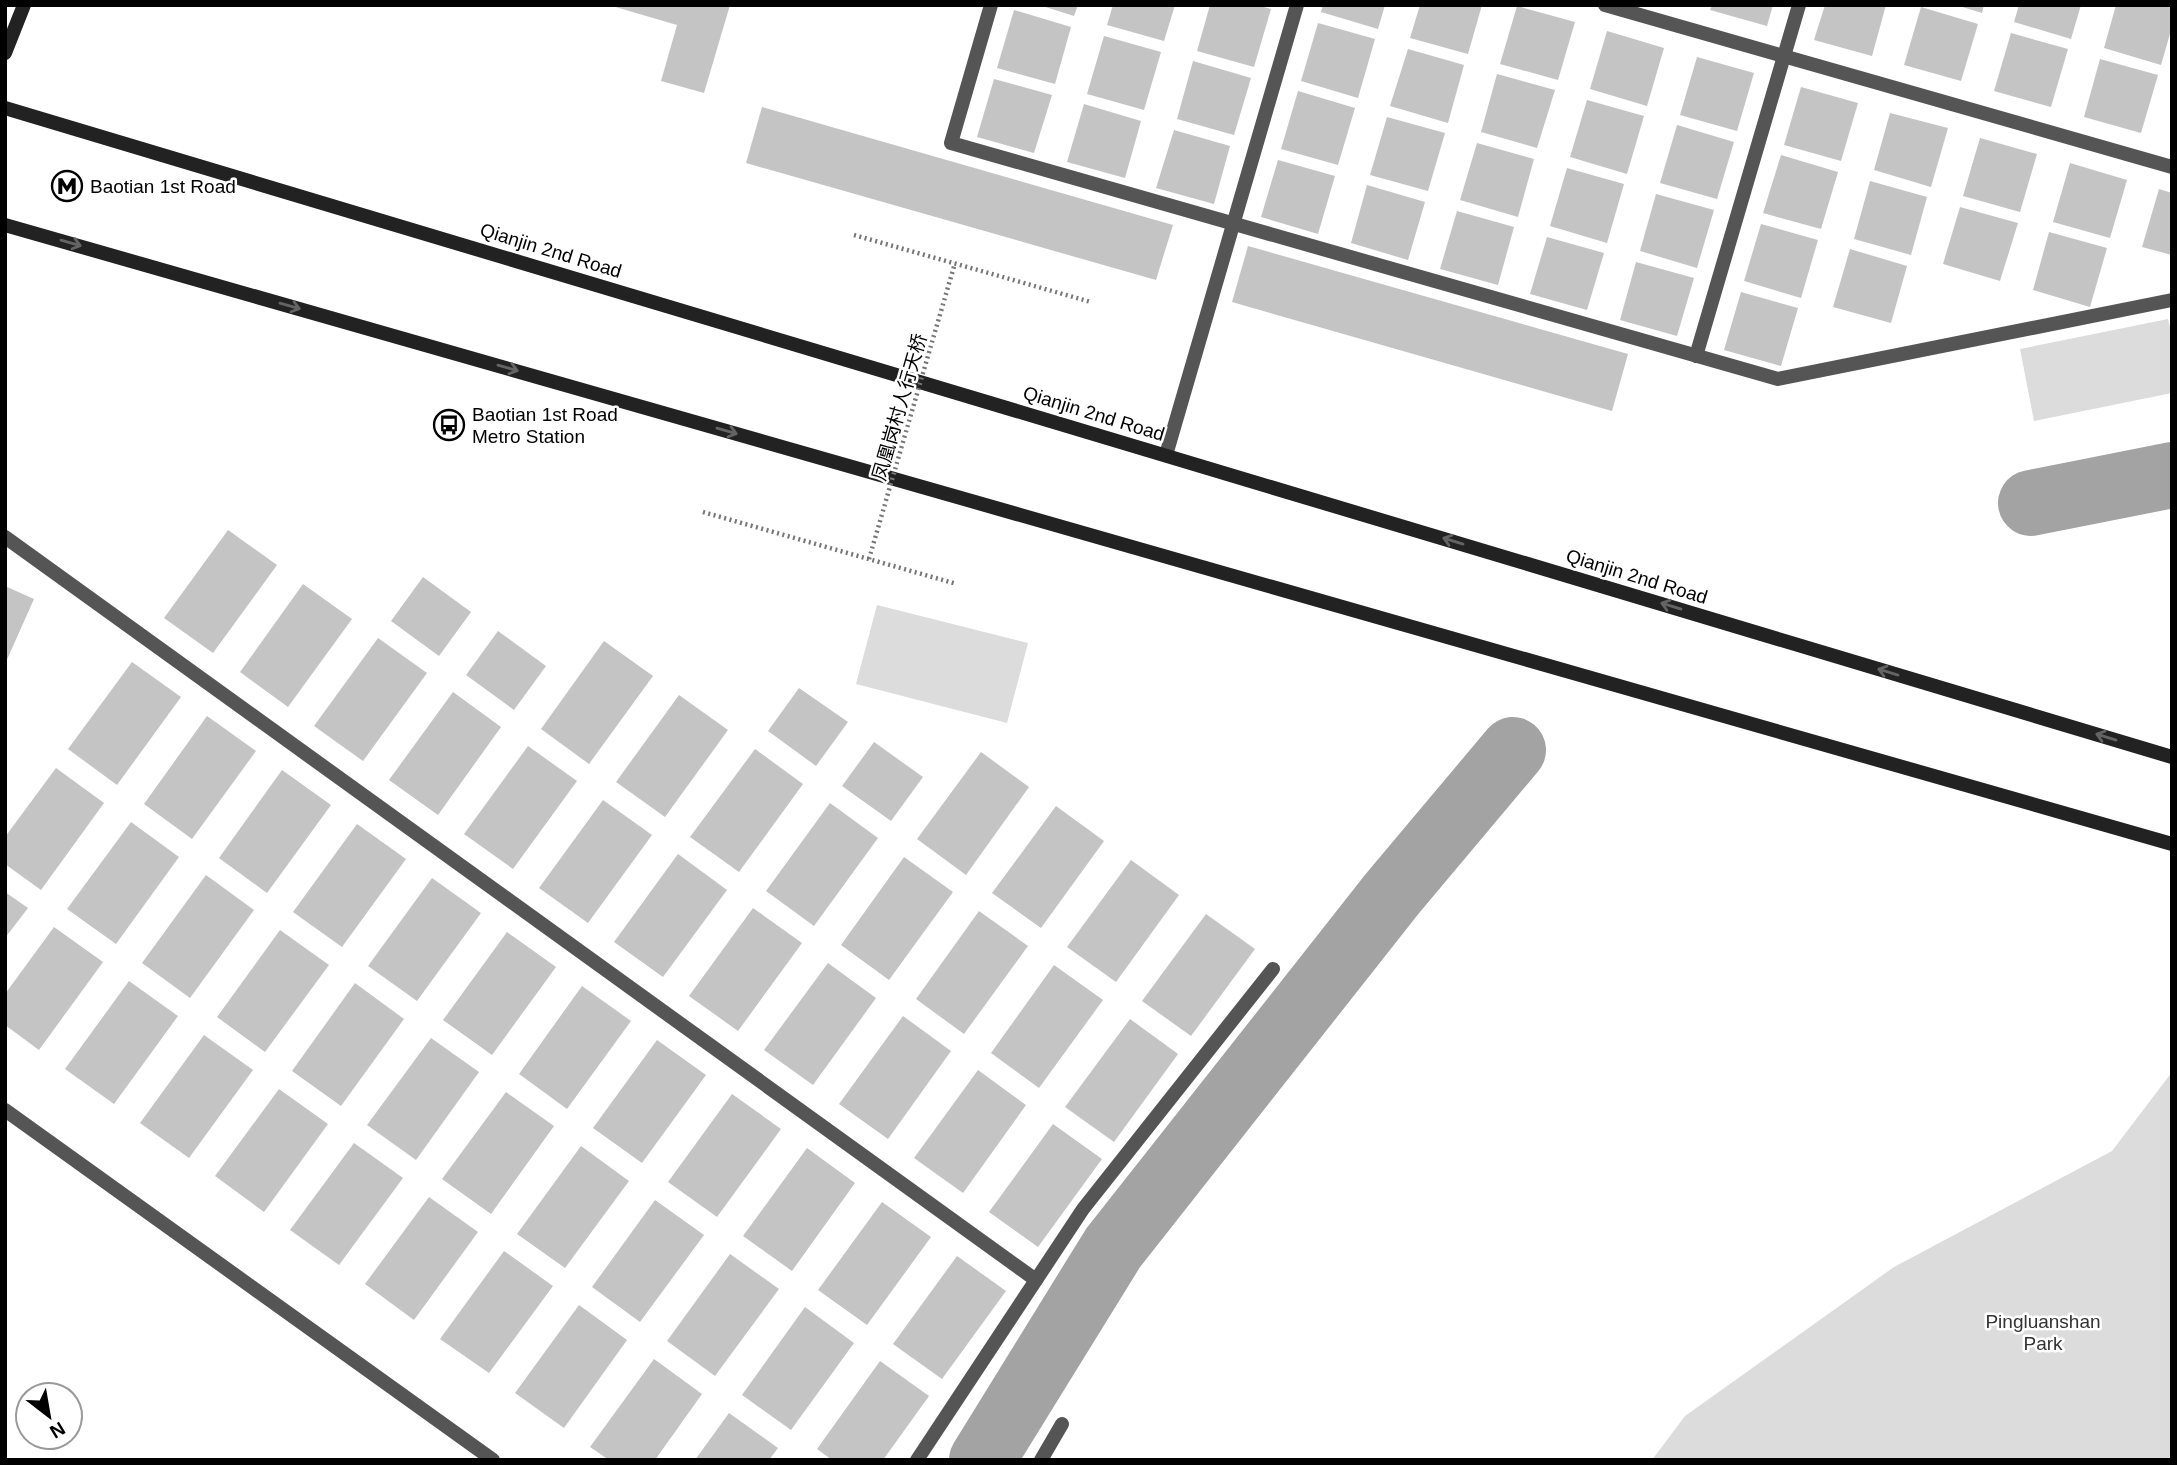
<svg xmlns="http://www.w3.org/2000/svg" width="2177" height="1465" viewBox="0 0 2177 1465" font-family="Helvetica,'Noto Sans SC',sans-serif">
  <rect width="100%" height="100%" fill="#fff"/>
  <g fill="#dcdcdc">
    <path d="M2168,319L2172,336V393L2034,421L2020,349Z"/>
    <path d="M877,605L1028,643L1007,723L856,684Z"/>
    <path d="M2172,1072V1460H1652L1685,1416L1894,1267L2112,1151Z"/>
  </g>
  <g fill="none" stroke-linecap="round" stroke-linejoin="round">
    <g stroke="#a3a3a3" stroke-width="66">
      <path d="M2031,503L2172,475"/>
      <path d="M982,1460L1113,1248L1392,894L1513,750"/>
    </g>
  </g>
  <g fill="#c4c4c4">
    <path d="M730,5L704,93L661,81L677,25L612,6Z"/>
    <path d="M1039,5H1078L1074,16Z"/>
    <path d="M1113,5H1175L1164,41L1107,25Z"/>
    <path d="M1210,5H1257L1271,9L1254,67L1197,51Z"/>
    <path d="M1323,5H1385L1378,29L1321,12Z"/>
    <path d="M1420,5H1482L1468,54L1410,38Z"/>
    <path d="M1712,5H1773L1767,26L1710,10Z"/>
    <path d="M1825,5H1886L1872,56L1814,40Z"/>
    <path d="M1956,5H1984L1982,13Z"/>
    <path d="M2019,5H2081L2071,39L2014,22Z"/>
    <path d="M2116,5H2172V27L2161,65L2104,48Z"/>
    <path d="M1517,6L1575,22L1558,80L1500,64Z"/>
    <path d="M1921,7L1978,24L1961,81L1904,65Z"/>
    <path d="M1014,10L1071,27L1055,84L997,68Z"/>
    <path d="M1318,23L1375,39L1358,98L1301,81Z"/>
    <path d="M1607,31L1664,48L1647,106L1590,89Z"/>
    <path d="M2011,33L2068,49L2051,107L1994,91Z"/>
    <path d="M1104,36L1161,52L1144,110L1087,94Z"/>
    <path d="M1408,49L1464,65L1448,123L1390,106Z"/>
    <path d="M1697,57L1754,73L1737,131L1680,115Z"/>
    <path d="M2100,59L2158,75L2141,133L2084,117Z"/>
    <path d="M1193,61L1251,78L1234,135L1177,119Z"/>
    <path d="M1497,74L1555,90L1537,148L1481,132Z"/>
    <path d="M994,79L1052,95L1034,153L977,137Z"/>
    <path d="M1801,87L1858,103L1841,161L1784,145Z"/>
    <path d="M1298,91L1355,108L1338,165L1281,149Z"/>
    <path d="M1587,100L1644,116L1627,174L1570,157Z"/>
    <path d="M1084,104L1141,121L1125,178L1067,162Z"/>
    <path d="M762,107L1173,225L1156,280L746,163Z"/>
    <path d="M1890,113L1948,128L1931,187L1874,170Z"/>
    <path d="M1387,117L1445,133L1428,191L1370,175Z"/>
    <path d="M1677,125L1734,142L1717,199L1660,183Z"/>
    <path d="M1174,130L1230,146L1214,204L1156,188Z"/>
    <path d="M1980,138L2037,154L2020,212L1963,196Z"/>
    <path d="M1477,143L1534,159L1518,217L1460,200Z"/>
    <path d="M1781,155L1838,172L1821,229L1763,213Z"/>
    <path d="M1278,160L1335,176L1318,234L1261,217Z"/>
    <path d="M2070,163L2127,180L2110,238L2053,222Z"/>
    <path d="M1567,168L1624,184L1607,243L1550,226Z"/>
    <path d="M1870,181L1927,197L1911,255L1854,239Z"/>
    <path d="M1367,185L1425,202L1408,260L1351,243Z"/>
    <path d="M2159,189L2172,193V255L2142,247Z"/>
    <path d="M1656,194L1714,210L1697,268L1640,251Z"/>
    <path d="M1960,207L2018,223L2000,281L1943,264Z"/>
    <path d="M1457,211L1514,227L1498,285L1440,269Z"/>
    <path d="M1761,224L1818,240L1801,298L1744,281Z"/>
    <path d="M2049,232L2107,248L2090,307L2033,290Z"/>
    <path d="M1547,237L1604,253L1587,310L1530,294Z"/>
    <path d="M1248,246L1628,354L1612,411L1232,302Z"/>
    <path d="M1850,249L1907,266L1891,323L1833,307Z"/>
    <path d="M1636,262L1694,278L1677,336L1620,320Z"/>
    <path d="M1741,292L1798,308L1781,366L1724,350Z"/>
    <path d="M228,530L277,565L213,653L164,618Z"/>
    <path d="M423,577L471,612L439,656L391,621Z"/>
    <path d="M303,584L352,619L288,707L240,672Z"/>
    <path d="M5,586L34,599L5,664Z"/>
    <path d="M498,631L546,666L514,710L466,675Z"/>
    <path d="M378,638L427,673L363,761L314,726Z"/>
    <path d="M604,641L653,676L589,764L541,729Z"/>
    <path d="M132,662L181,697L117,785L68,749Z"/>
    <path d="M799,688L848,722L816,766L768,731Z"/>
    <path d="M453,692L501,727L438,815L389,780Z"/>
    <path d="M679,695L728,730L665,817L616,782Z"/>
    <path d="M207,716L256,751L192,839L144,804Z"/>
    <path d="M874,742L923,777L891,821L842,786Z"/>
    <path d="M528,746L577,781L513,869L464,834Z"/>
    <path d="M755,749L803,784L739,872L690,837Z"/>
    <path d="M981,752L1029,787L966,875L917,839Z"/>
    <path d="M56,768L104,803L41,890L5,864V837Z"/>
    <path d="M282,770L331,805L267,893L219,858Z"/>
    <path d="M603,800L652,835L588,923L539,888Z"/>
    <path d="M830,803L878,838L814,926L766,891Z"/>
    <path d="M1056,806L1104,841L1041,928L992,893Z"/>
    <path d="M131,822L179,857L116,944L67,909Z"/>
    <path d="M357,824L406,859L342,947L293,912Z"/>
    <path d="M678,854L727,890L663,977L614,942Z"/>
    <path d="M904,857L953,892L889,980L841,945Z"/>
    <path d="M1131,860L1179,895L1116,982L1067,947Z"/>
    <path d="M206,875L254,910L190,998L142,963Z"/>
    <path d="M432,878L481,913L417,1001L368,966Z"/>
    <path d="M5,892L28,908L5,938Z"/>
    <path d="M753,908L802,943L738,1031L689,996Z"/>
    <path d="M979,911L1028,946L964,1034L916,999Z"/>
    <path d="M1206,914L1255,949L1191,1036L1142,1001Z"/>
    <path d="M54,927L103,962L39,1050L5,1025V994Z"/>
    <path d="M280,930L329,965L265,1052L217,1017Z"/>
    <path d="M507,932L556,967L492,1055L443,1020Z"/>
    <path d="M828,963L876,998L813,1085L764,1050Z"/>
    <path d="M1054,965L1103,1000L1039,1088L991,1053Z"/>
    <path d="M129,981L178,1016L114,1104L65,1069Z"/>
    <path d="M355,983L404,1019L341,1106L292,1071Z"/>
    <path d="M582,986L631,1021L567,1109L519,1074Z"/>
    <path d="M903,1016L951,1051L888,1139L839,1104Z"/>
    <path d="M1130,1019L1178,1054L1114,1142L1065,1107Z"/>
    <path d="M204,1035L253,1070L189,1158L140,1123Z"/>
    <path d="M431,1038L479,1072L416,1160L367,1125Z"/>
    <path d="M657,1040L706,1075L642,1163L593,1128Z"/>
    <path d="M978,1070L1026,1105L963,1193L914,1158Z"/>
    <path d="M279,1089L328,1124L264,1212L215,1176Z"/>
    <path d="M506,1092L554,1126L491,1214L442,1179Z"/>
    <path d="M732,1094L781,1129L717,1217L668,1182Z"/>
    <path d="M1053,1124L1102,1159L1038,1247L989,1212Z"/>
    <path d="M354,1143L403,1178L339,1265L290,1230Z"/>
    <path d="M581,1146L629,1181L565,1268L517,1234Z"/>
    <path d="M807,1148L855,1183L792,1271L743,1236Z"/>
    <path d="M429,1197L478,1232L414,1320L365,1284Z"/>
    <path d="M655,1200L704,1235L640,1322L592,1287Z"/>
    <path d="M882,1202L931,1237L867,1325L818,1290Z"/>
    <path d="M504,1251L553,1286L489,1373L440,1339Z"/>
    <path d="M730,1254L779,1289L715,1376L667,1341Z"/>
    <path d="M957,1256L1006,1291L942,1379L893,1344Z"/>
    <path d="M579,1305L627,1340L564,1428L515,1393Z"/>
    <path d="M805,1307L854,1343L791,1430L742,1395Z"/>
    <path d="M654,1359L702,1394L655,1460H609L590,1447Z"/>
    <path d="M880,1361L929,1396L883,1460H832L817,1449Z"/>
    <path d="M729,1413L778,1448L769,1460H695Z"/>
  </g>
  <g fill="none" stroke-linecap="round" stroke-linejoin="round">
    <g stroke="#777" stroke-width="4.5" stroke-dasharray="2 3.5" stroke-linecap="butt">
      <path d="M854,235L1091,302"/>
      <path d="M703,512L957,584"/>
    </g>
    <g stroke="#555" stroke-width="14">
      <path d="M991,5L951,143L1778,379L2172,300"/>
      <path d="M1605,5L2172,167"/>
      <path d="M1696,356L1799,5"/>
      <path d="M1166,455L1297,5"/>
    </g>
    <g stroke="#555" stroke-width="14">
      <path d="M5,537L1036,1280"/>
      <path d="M5,1110L493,1460"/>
      <path d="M917,1460L1083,1209L1273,969"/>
      <path d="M1041,1460L1062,1424"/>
    </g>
    <g stroke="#222" stroke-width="14">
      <path d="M5,53L24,5"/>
      <path d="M5,108L2172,757"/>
      <path d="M5,225L2172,844"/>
    </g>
    <path stroke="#777" stroke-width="4.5" stroke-dasharray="2 3.5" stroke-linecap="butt" d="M869,559L955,263"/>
  </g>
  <defs><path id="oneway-shaft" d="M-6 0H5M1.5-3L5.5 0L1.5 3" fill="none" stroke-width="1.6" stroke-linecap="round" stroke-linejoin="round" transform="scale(1.75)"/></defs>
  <g stroke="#646464">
    <use href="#oneway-shaft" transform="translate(71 243) rotate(16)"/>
    <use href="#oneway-shaft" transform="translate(290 306) rotate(16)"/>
    <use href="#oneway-shaft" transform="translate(508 368) rotate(16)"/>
    <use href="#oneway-shaft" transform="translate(727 431) rotate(16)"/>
    <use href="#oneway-shaft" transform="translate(1453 541) rotate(-163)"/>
    <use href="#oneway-shaft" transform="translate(1671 606) rotate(-163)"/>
    <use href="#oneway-shaft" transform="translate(1888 672) rotate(-163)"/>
    <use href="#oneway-shaft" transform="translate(2106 737) rotate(-163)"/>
  </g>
  <defs>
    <g id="metro-ring" transform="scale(1.575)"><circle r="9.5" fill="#fff" stroke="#000" stroke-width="1.5"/><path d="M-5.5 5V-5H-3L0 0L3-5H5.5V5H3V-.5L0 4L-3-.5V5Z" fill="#000"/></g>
    <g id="bus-ring" transform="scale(1.575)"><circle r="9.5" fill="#fff" stroke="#000" stroke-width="1.5"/><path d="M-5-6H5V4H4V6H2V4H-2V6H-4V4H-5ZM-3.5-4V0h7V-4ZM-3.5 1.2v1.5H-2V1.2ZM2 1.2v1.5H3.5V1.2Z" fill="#000"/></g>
  </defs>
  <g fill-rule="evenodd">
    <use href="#metro-ring" x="67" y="186"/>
    <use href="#bus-ring" x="449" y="425"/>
  </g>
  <g text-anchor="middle" stroke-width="5" stroke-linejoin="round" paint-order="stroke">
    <g font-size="19" fill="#000" stroke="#fff" text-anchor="start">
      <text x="90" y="193">Baotian 1st Road</text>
      <text x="472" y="421">Baotian 1st Road<tspan x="472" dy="22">Metro Station</tspan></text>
    </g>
    <g font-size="19" fill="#000" stroke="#fff">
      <text transform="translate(551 250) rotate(17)" y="7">Qianjin 2nd Road</text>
      <text transform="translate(899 407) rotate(-74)" y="7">凤凰岗村人行天桥</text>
      <text transform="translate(1094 413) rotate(17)" y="7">Qianjin 2nd Road</text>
      <text transform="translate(1637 576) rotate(17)" y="7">Qianjin 2nd Road</text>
    </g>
    <g font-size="19" fill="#333" stroke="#fff">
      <text x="2043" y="1328">Pingluanshan<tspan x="2043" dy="22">Park</tspan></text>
    </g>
  </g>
  <rect width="2177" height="1465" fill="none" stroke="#000000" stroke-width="14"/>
  <g transform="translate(49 1416) rotate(149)"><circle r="33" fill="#ffffff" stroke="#999999" stroke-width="2"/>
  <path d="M0-5L12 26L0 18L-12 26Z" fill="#000000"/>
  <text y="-10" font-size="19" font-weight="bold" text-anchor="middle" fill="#000000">N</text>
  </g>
</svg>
